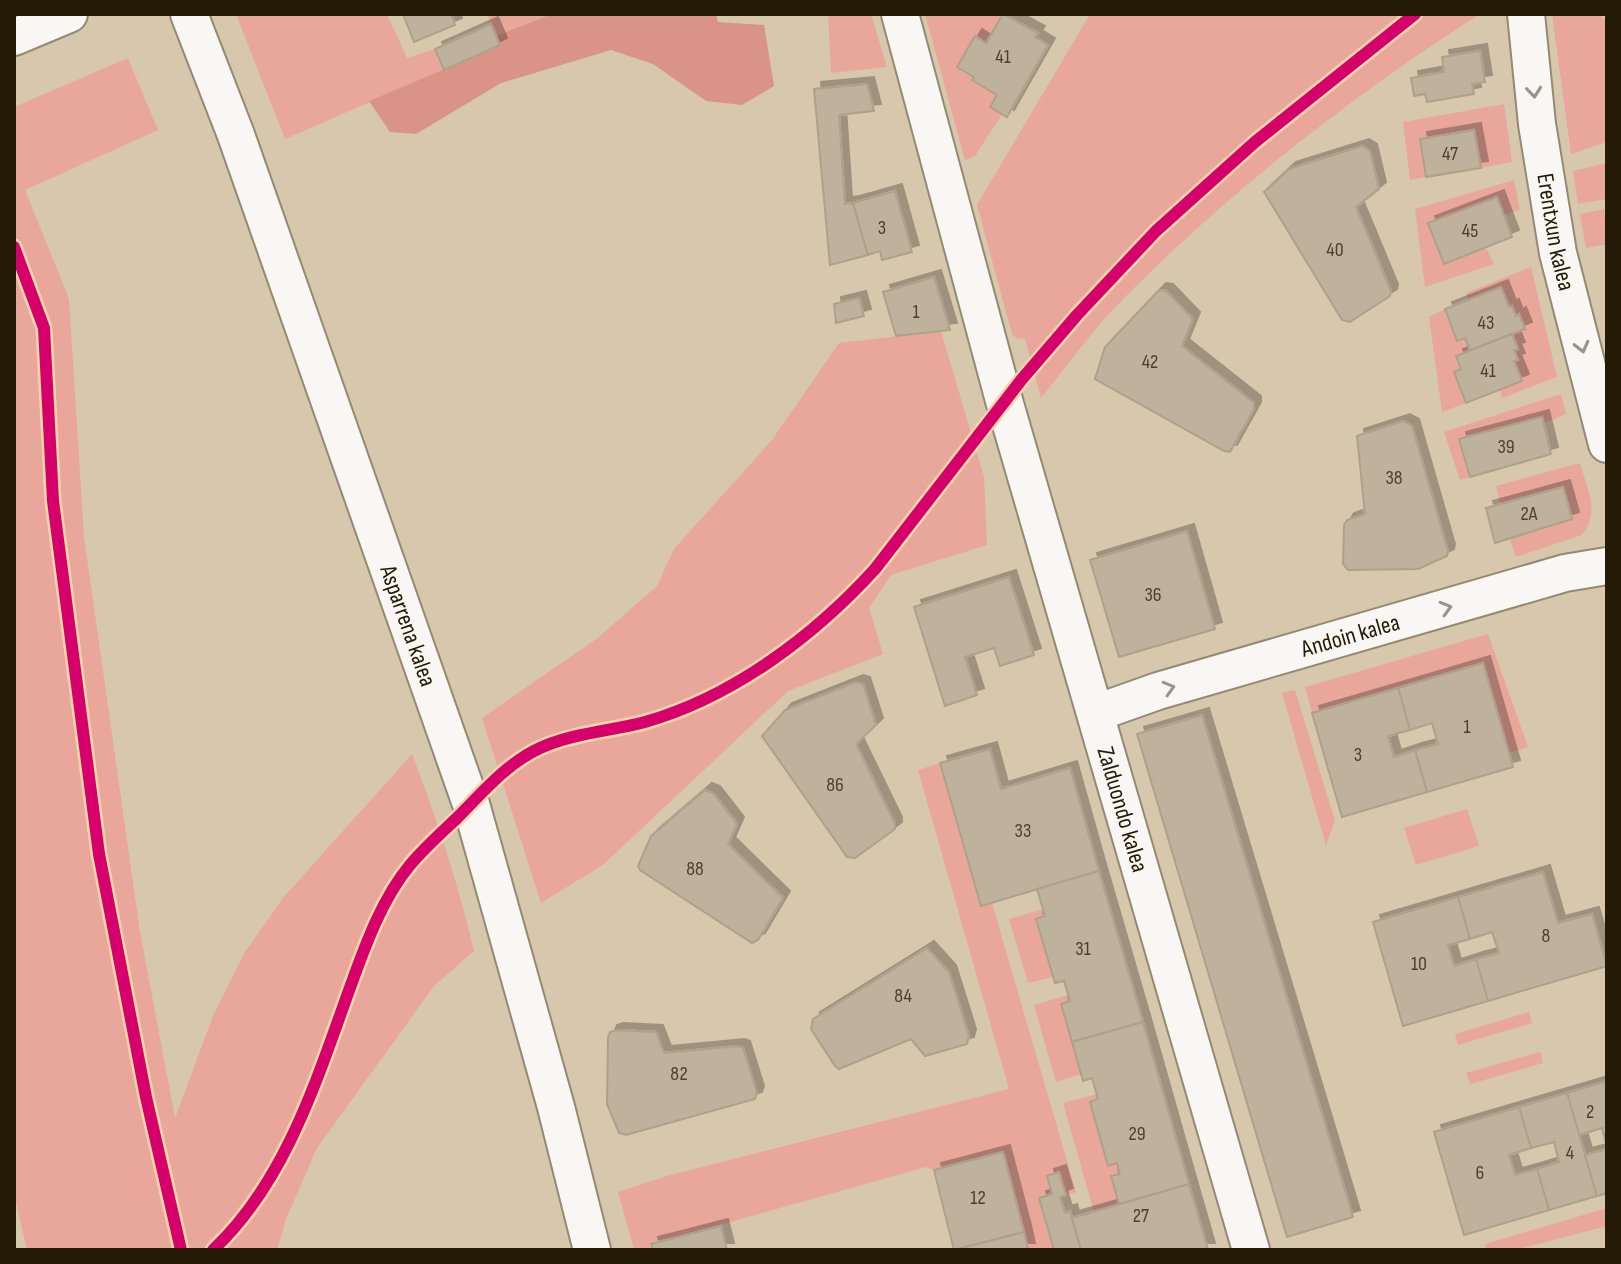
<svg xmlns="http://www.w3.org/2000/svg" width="1621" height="1264" viewBox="0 0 1621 1264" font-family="'Sofia Sans Condensed',sans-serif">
  <defs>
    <filter id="shadow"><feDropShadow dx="7" dy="-7" stdDeviation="0" flood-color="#0004"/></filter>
  </defs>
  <rect width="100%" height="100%" fill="#d7c7ac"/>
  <g fill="#e8a79a">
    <path d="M236,14H387L407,58L435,49L444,70L285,139Z"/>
    <path d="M487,14H552L496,36Z"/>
    <path d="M828,14H871L887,67L831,73Z"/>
    <path d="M925,14H1003L986,43L976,37L972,80L997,95L1002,114L975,156L965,160Z"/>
    <path d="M1090,14H1480C1352,96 1231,190 1123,299C1093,329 1068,365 1041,398L1025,339L1016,338L1012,334L977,205Z"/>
    <path d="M1552,14H1599L1607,22V142L1571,154Z"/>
    <path d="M128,58L158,130L25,190L69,299L84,537L140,932L175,1118L213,1016L245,952L283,898L412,754C437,819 458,883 474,951L434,986L317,1148L286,1219L277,1250H27L14,1194V107Z"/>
    <path d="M1504,104L1512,162L1481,168L1474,130L1420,139L1426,177L1410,180L1403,122Z"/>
    <path d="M1607,163V199L1578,204L1573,171Z"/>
    <path d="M1514,180L1520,210L1504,215L1496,197L1428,223L1444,264L1486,248L1494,264L1425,287L1415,209Z"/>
    <path d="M1604,209L1607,244L1586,248L1580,214Z"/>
    <path d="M1531,267L1557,377L1502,398L1500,390L1522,381L1514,361L1518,360L1514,350L1517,349L1512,334L1524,329L1519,315L1516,316L1509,307L1469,300L1466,293Z"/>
    <path d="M1445,309L1457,340L1465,338L1470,350L1457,356L1461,369L1454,372L1466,403L1442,412L1429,317Z"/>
    <path d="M941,331L984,477L987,545L891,575L869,608L883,654L788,691L604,864L541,903L482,718L599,637L657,586L674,549L772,440L839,343Z"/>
    <path d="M1561,394L1566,414L1544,423L1542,417L1460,439L1470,477L1460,480L1444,432Z"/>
    <path d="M1580,463C1587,490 1601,511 1582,535L1516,557L1510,539L1571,519L1563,488L1500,504L1496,486Z"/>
    <path d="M1488,634L1528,747L1509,753L1483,663L1312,713L1305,687Z"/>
    <path d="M1295,690L1335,821L1326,845L1282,693Z"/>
    <path d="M940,763L992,903L1076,1192L1066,1195L1059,1172L1047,1176L1052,1194L1039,1199L1054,1250H1028L1003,1152L934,1170L926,1167L652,1244L653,1250H634L618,1192L667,1176L1009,1089L918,770Z"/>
    <path d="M1467,809L1479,846L1416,865L1404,828Z"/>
    <path d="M1043,909L1045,916L1036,919L1053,977L1028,983L1009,919Z"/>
    <path d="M1068,995L1070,1001L1061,1004L1081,1074L1056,1082L1034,1005Z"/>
    <path d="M1529,1012L1532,1023L1458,1045L1455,1034Z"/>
    <path d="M1540,1052L1543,1063L1470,1084L1466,1073Z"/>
    <path d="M1097,1094L1098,1099L1090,1102L1108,1165L1117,1163L1120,1174L1111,1177L1119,1204L1094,1212L1063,1103Z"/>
    <path d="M1607,1208V1226L1515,1250H1486L1485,1244Z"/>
  </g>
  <path fill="#da9387" d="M552,14H716L718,22L764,25L774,86L742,105L706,101L653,64L611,50L501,83L416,134L390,132L369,101L500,46L496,36Z"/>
  <g fill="#beb29c" stroke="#aea18c" stroke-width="2" filter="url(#shadow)">
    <path d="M403,14H451L455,25L414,42Z"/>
    <path d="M1003,14L1038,33L1035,37L1048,45L1007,117L990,107L997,95L972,80L974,77L957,67L975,36L986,43Z"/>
    <path d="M491,24L500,45L444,70L435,49Z"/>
    <path d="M1480,51L1485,82L1472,84L1474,94L1427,102L1425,94L1414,96L1411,78L1444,72L1442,57Z"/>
    <path d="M867,84L874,111L839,115L845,204L853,203L868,255L830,265L814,89Z"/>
    <path d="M1474,130L1481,168L1426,177L1420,139Z"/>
    <path d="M1362,146L1370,151L1379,189L1356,207L1391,291L1390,296L1350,322L1342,320L1264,192L1289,169Z"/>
    <path d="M895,191L912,252L882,260L880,251L868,255L853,203Z"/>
    <path d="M1497,197L1512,237L1444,264L1428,223Z"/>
    <path d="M934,277L950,330L896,336L883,292Z"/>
    <path d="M1501,287L1509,307L1512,306L1516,316L1519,314L1525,329L1470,350L1465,338L1457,341L1445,309Z"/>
    <path d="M1159,290L1166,291L1193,319L1182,346L1254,403V409L1230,452L1224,451L1095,379L1105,347Z"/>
    <path d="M859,298L864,316L836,323L834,304Z"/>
    <path d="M1512,334L1518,349L1514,350L1518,360L1514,361L1522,381L1466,403L1454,372L1461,369L1456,356Z"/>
    <path d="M1542,417L1551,454L1470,477L1459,439Z"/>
    <path d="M1403,421L1412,426L1448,551L1447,556L1418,569L1348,570L1343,564L1344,525L1347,520L1365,514L1357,436Z"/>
    <path d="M1563,487L1572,519L1495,543L1486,508Z"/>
    <path d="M1187,531L1215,629L1119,657L1090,560Z"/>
    <path d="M1009,577L1034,655L1000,666L994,648L965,657L977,695L945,706L914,607Z"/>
    <path d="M1483,663L1513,767L1427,792L1415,750L1438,744L1432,723L1410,730L1398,688Z"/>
    <path d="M856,682L863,684L876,725L856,744L895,824V829L855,858L847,857L762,736L785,710Z"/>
    <path d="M1398,688L1410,730L1388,736L1394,757L1415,750L1427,792L1342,817L1312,713Z"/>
    <path d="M1202,715L1353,1217L1287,1237L1137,734Z"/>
    <path d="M990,749L1001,789L1070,768L1099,871L981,906L940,763Z"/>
    <path d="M705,790L713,793L737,824L728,844L783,898L758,940L752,943L640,870L638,866L651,836Z"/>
    <path d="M1099,871L1143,1022L1072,1042L1061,1004L1070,1001L1064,981L1055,983L1036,919L1045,916L1037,889Z"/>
    <path d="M1543,872L1558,923L1592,914L1607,966L1488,1001L1476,959L1499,953L1492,932L1470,939L1458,897Z"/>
    <path d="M1458,897L1470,939L1448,945L1454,966L1476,959L1488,1001L1403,1026L1373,922Z"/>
    <path d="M927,948L949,972L969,1036L967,1044L925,1056L911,1039L839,1069L835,1066L811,1029L813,1019Z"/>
    <path d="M1143,1022L1189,1184L1119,1204L1111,1176L1120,1174L1117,1163L1108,1166L1090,1102L1098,1099L1092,1078L1083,1081L1072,1042Z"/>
    <path d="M616,1030L656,1032L664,1053L738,1046L743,1048L757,1093L755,1099L626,1135L619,1133L607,1104L608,1037L610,1032Z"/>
    <path d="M1607,1081V1147L1602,1128L1579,1135L1567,1093Z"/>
    <path d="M1567,1093L1597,1196L1549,1210L1537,1169L1559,1162L1554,1142L1531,1148L1519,1107Z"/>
    <path d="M1519,1107L1531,1148L1509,1155L1515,1175L1537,1169L1549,1210L1464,1235L1434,1132Z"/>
    <path d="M1607,1149V1193L1597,1196L1585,1155Z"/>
    <path d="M1003,1152L1024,1232L954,1250L934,1170Z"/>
    <path d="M1059,1172L1066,1195L1060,1197L1065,1213L1070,1211L1081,1250H1054L1039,1198L1052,1194L1047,1176Z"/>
    <path d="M1189,1184L1208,1250H1081L1072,1218Z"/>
    <path d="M721,1226L727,1250H653L651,1244Z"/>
    <path d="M1024,1232L1028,1250H954Z"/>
  </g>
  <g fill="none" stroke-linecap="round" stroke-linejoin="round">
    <g stroke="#948973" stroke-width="40">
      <g id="street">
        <path id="s1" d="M189,14L236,135L471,804L556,1107L592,1250"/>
        <path id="s2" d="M900,14L1005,404L1251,1250"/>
        <path id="s3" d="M1526,14L1537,124L1558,253L1607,444"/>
        <path d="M14,37L69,14"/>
        <path id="s4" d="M1096,713L1158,691L1565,573L1607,566"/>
      </g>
    </g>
    <use href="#street" stroke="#f9f7f3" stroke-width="36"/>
    <g stroke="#f6d9a6" stroke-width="17">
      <g id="cycleway">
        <path d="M14,247L44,328L53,501L99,854L146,1097L181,1250"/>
        <path d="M213,1250C284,1183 315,1085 347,996C363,952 380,901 410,865C424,848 441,833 457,818C482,793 507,763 540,748C573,733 611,731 645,722C733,697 814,636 875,569L1022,379L1077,315L1156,231L1255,142L1415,14"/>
      </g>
    </g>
    <use href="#cycleway" stroke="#d6006c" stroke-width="12"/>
  </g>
  <defs><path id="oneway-chevron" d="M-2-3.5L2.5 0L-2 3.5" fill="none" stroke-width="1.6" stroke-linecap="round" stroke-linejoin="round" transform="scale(2)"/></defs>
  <g stroke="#999488">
    <use href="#oneway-chevron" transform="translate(1534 92) rotate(84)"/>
    <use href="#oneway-chevron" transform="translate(1582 347) rotate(76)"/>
    <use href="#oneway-chevron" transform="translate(1446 608) rotate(-16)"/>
    <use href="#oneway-chevron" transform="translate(1169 688) rotate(-16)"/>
  </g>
  <g text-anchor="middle" stroke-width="6" stroke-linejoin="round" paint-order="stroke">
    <g font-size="20" fill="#4a402c">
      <text x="1003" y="63">41</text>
      <text x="1450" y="160">47</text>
      <text x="882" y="234">3</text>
      <text x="1470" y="237">45</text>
      <text x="1335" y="256">40</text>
      <text x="916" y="318">1</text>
      <text x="1486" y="329">43</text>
      <text x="1150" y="368">42</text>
      <text x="1488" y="377">41</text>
      <text x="1506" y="453">39</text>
      <text x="1394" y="484">38</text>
      <text x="1529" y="520">2A</text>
      <text x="1153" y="601">36</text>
      <text x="1467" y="733">1</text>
      <text x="1358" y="761">3</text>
      <text x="835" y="791">86</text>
      <text x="1023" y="837">33</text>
      <text x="695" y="875">88</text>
      <text x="1546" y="942">8</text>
      <text x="1083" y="955">31</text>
      <text x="1419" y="970">10</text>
      <text x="903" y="1002">84</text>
      <text x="679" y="1080">82</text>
      <text x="1590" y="1118">2</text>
      <text x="1137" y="1140">29</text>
      <text x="1570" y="1159">4</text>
      <text x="1480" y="1179">6</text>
      <text x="978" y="1204">12</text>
      <text x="1141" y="1222">27</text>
    </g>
    <g font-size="24" fill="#241a06" stroke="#f6d9a6">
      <text dy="8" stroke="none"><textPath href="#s3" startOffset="220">Erentxun kalea</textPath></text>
      <text dy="8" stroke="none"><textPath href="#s1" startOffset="650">Asparrena kalea</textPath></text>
      <text dy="8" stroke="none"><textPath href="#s4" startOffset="266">Andoin kalea</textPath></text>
      <text dy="8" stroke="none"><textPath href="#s2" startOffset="826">Zalduondo kalea</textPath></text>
    </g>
  </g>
  <rect width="1621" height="1264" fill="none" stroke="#241a06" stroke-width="32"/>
</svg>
